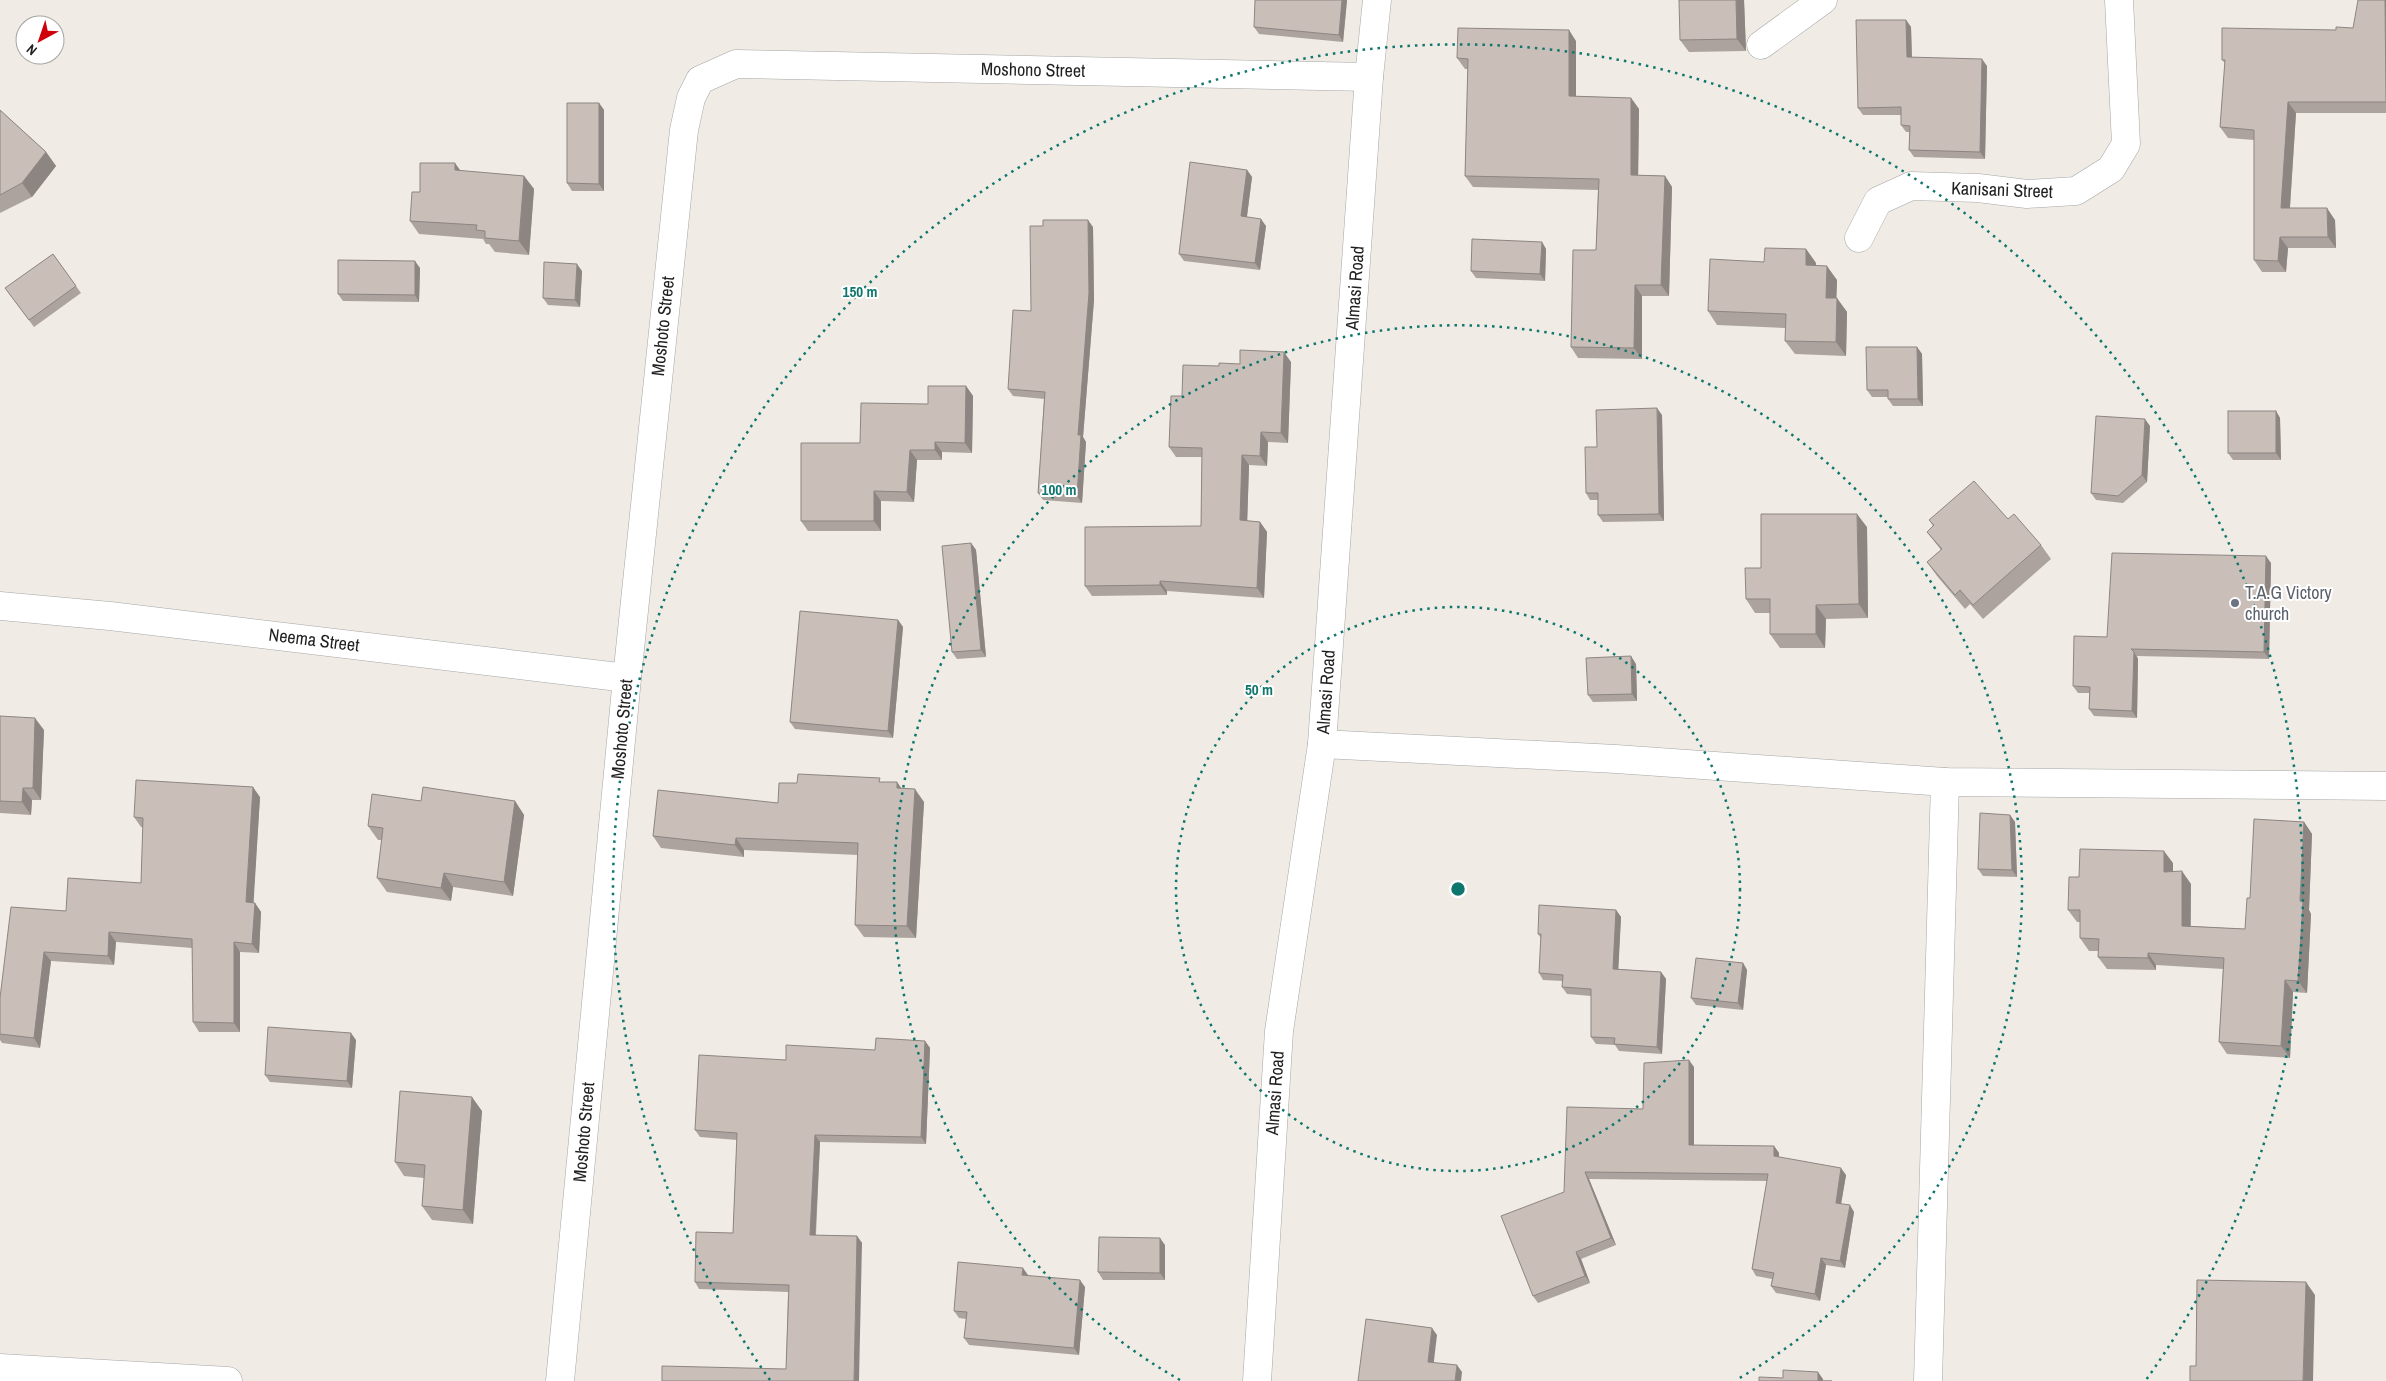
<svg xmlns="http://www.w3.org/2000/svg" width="2386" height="1381" viewBox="0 0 2386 1381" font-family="'Archivo Narrow',sans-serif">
  <rect width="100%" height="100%" fill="#f0ece5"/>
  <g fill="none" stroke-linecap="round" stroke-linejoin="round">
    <g stroke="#a6a6a6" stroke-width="29">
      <g id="minor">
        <path d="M1761,45L1823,0"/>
        <path d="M1859,238L1878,201L1911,186L1978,188L2027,194L2076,191L2111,169L2126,144L2119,0"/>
        <path d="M0,606L110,616L627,678"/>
        <path d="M1322,744L1616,759L1945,782L2386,786"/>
        <path d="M0,1368L228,1381"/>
        <path d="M560,1381L627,678L684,130L691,98L700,80L736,64L1369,77"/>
        <path d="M1257,1381L1279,1031L1322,744L1369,77L1377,0"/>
        <path d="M1928,1381L1945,782"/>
      </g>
    </g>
    <use href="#minor" stroke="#fff" stroke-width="28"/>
  </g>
  <g fill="#ada39e">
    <path d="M1347,0L1343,42L1259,34L1254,27Z"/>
    <path d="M1744,0L1746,51L1689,52L1680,40Z"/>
    <path d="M2386,0V113H2296L2290,208L2335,220L2336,248H2288L2286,272H2262L2254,260V140L2228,138L2220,127L2225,63L2222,60L2336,30L2353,28Z"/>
    <path d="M1906,20L1911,27L1912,57L1987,66L1985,159L1914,157L1909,150V132H1906L1901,125V115H1863L1858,108Z"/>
    <path d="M1576,41V96L1631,98L1639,109L1638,175L1665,176L1672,187L1669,296H1642V359L1578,358L1571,347L1596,250L1598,190L1473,187L1465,176L1468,69H1465L1457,58Z"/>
    <path d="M599,103L604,110V191H572L567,183Z"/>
    <path d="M0,110L46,152L56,166L32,197L0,213Z"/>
    <path d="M1247,170L1252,177L1247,217L1266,226L1260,270L1184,261L1179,254Z"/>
    <path d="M460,171L524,176L534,189L529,255L495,252L489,244H486L483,239L419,234L410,221L420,192Z"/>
    <path d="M1093,227L1094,300L1083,437L1086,442L1082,503L1043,500L1038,493L1044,399L1013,396L1008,389L1031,311Z"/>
    <path d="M1542,242L1546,249L1545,281L1476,278L1471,271Z"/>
    <path d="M1806,249L1816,263V265L1837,280L1836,298L1847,312L1846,356L1795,354L1785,341L1786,328L1717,325L1708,311L1764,262Z"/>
    <path d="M53,254L81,293L34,327L5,288Z"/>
    <path d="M420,268L419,302L343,301L338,294Z"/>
    <path d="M582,271L580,307L548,305L543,298Z"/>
    <path d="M1917,347L1922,354L1923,406H1893L1888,399V397H1872L1867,390Z"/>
    <path d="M1291,362L1288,443L1268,442L1267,466L1249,465L1247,521L1260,522L1267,532L1264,598L1167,591V595L1092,596L1085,586L1201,526L1202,457H1176L1169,447L1182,396L1219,366L1240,364Z"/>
    <path d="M966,386L973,396L972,453L942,452V460H917L914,502L881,501V531H808L801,521L860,443L928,404Z"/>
    <path d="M2276,411L2280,418L2281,460H2233L2228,453Z"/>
    <path d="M1662,415L1664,521L1603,522L1598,515V500H1590L1586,493L1597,447Z"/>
    <path d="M2150,426L2147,482L2123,503L2096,500L2091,493Z"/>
    <path d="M2008,519L2041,545L2051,559L1983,619L1970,604L1965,609L1937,576L1927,562L1941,550L1927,532L1933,526L1929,520Z"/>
    <path d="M1867,527L1868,618L1826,619L1825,648H1780L1770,634V613H1755L1746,599L1761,568Z"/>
    <path d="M971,543L976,550L986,657L957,659L952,652Z"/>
    <path d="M2271,563L2269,659L2137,656L2138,659L2137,718L2094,716L2089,709V693H2078L2073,686L2107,637Z"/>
    <path d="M898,620L903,627L893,738L795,729L790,722Z"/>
    <path d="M1636,664L1637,701L1593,702L1588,695Z"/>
    <path d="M0,716L44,730L41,800H32L31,815L0,813Z"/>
    <path d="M883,782H897L901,788L924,802L916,938L864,937L855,925L858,855L744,850V857L661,848L653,836L778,803L797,783Z"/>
    <path d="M260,797L253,903H255L261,912L259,953L240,952V1032H199L193,1022L192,948L116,942L114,965L51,961L40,1048L2,1043L0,1040V998L66,911L141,883L143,827H141L134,817Z"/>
    <path d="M421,801H515L524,815L513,896L453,887L451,901L387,892L377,878L382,840H378L368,826Z"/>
    <path d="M2010,815L2015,822L2017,877L1983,876L1978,869Z"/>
    <path d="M2304,822L2312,834L2309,910L2311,914L2307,993L2293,992L2290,1058L2227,1054L2219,1042L2223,969L2156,965V970L2107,969L2098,957V951H2089L2080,938V922H2077L2068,910L2079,877L2173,863V872L2191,884V926L2245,929L2250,898Z"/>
    <path d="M1616,910L1621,917L1618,969L1661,972L1666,979L1662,1054L1619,1051L1615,1045L1596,1044L1591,1037V996L1567,994L1562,987L1563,981L1543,980L1539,973L1541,938L1538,934Z"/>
    <path d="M1743,963L1747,970L1743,1010L1696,1005L1691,998Z"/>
    <path d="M356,1040L352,1088L270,1082L265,1075Z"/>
    <path d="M925,1041L930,1048L926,1144L820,1142L816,1235L857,1236L862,1243L786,1369L788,1292L699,1289L695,1282L733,1233L737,1140L700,1137L695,1130L786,1060L875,1050Z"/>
    <path d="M1694,1067V1145L1774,1146L1779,1153V1157L1846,1175L1841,1204L1854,1212L1845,1268L1826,1265L1820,1301L1776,1293L1771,1286L1772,1279L1756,1276L1752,1269L1767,1181L1589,1179L1616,1245L1581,1259L1590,1283L1538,1303L1533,1296L1564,1192L1643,1109Z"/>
    <path d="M482,1111L473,1224L432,1220L422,1206L424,1178L404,1176L395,1162Z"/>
    <path d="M1165,1245V1280H1103L1098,1272Z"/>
    <path d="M1028,1275V1276L1085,1287L1079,1355L969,1345L964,1338L966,1319L959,1318L954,1311Z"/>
  </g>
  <g fill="#8d8581">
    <path d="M1342,0H1347L1343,42L1339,35Z"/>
    <path d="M1736,0H1744L1746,51L1737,39Z"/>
    <path d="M2385,0H2386V102Z"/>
    <path d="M1906,20L1911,27L1912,64L1907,57Z"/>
    <path d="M1569,30L1576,41V107L1569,96Z"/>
    <path d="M1982,59L1987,66L1985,159L1980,152Z"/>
    <path d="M1631,98L1639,109L1638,185L1631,175Z"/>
    <path d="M2288,102L2296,113L2289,220L2281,208Z"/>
    <path d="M599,103L604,110V191L599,184Z"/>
    <path d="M46,152L56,166L32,197L22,183Z"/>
    <path d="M455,163L465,177L455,170Z"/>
    <path d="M1247,170L1252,177L1246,223L1241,216Z"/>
    <path d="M524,176L534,189L529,255L519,241Z"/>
    <path d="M1665,176L1672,187L1669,296L1661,285Z"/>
    <path d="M2327,208L2335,220L2336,248L2328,237Z"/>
    <path d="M1261,219L1266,226L1260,270L1255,263Z"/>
    <path d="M1088,220L1093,227L1094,300L1083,437L1086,442L1082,503L1077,496L1078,435Z"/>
    <path d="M2280,237L2288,248L2286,272L2278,261Z"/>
    <path d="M1542,242L1546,249L1545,281L1540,274Z"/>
    <path d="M1806,249L1816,263L1815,279L1806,265Z"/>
    <path d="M415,261L420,268L419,302L415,295Z"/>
    <path d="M577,264L582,271L580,307L575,300Z"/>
    <path d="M1827,266L1837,280L1836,312L1826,298Z"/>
    <path d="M1635,285L1642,296V359L1634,348Z"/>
    <path d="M1837,298L1847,312L1846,356L1836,342Z"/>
    <path d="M1917,347L1922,354L1923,406L1918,399Z"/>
    <path d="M1284,352L1291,362L1288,443L1281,433Z"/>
    <path d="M966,386L973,396L972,453L965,443Z"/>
    <path d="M1657,408L1662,415L1664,521L1659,514Z"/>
    <path d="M2276,411L2280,418L2281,460L2276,453Z"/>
    <path d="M2145,419L2150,426L2147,482L2142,475Z"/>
    <path d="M1261,432L1268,442L1267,466L1260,456Z"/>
    <path d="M935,442L942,452V460L935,450Z"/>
    <path d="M910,450L917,460L914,502L907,492Z"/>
    <path d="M1242,455L1249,465L1247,530L1240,520Z"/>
    <path d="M874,491L881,501V531L874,521Z"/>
    <path d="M1857,514L1867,527L1868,618L1859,604Z"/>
    <path d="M1260,522L1267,532L1264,598L1257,588Z"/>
    <path d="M971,543L976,550L986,657L981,650Z"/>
    <path d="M2266,556L2271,563L2269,659L2264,652Z"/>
    <path d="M1160,581L1167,591V595L1160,585Z"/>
    <path d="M1816,605L1826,619L1825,648L1816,634Z"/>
    <path d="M898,620L903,627L893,738L888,731Z"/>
    <path d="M2134,652L2138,659L2137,718L2132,711Z"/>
    <path d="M1631,656L1636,664L1637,701L1632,694Z"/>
    <path d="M35,718L44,730L41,800L33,788Z"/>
    <path d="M897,782L906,795L897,788Z"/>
    <path d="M253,787L260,797L253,912L246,902Z"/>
    <path d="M23,788L32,800L31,815L22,802Z"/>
    <path d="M915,789L924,802L916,938L907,926Z"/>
    <path d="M515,801L524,815L513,896L504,882Z"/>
    <path d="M2010,815L2015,822L2017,877L2012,870Z"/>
    <path d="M2304,822L2312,834L2309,910L2311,914L2307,993L2298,981L2300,901Z"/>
    <path d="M736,838L744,850V857L735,845Z"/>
    <path d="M2164,851L2173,863V884L2164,872Z"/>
    <path d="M2182,871L2191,884L2190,938L2182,926Z"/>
    <path d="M444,873L453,887L451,901L441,888Z"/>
    <path d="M255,903L261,912L259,953L252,944Z"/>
    <path d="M1616,910L1621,917L1618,976L1613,969Z"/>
    <path d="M109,932L116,942L114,965L108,956Z"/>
    <path d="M234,942L240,952V1032L234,1023Z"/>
    <path d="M44,952L51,961L40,1048L34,1038Z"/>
    <path d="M2148,953L2156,965V970L2148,958Z"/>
    <path d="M1743,963L1747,970L1743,1010L1738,1003Z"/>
    <path d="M1661,972L1666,979L1662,1054L1657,1047Z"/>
    <path d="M2285,980L2293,992L2290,1058L2281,1046Z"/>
    <path d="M351,1033L356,1040L352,1088L347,1081Z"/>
    <path d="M925,1041L930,1048L926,1144L921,1137Z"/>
    <path d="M1689,1060L1694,1067V1152L1689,1145Z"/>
    <path d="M472,1097L482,1111L473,1224L463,1210Z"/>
    <path d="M815,1135L820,1142L815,1242L810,1235Z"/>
    <path d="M1774,1146L1779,1153V1163L1774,1156Z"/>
    <path d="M1841,1168L1846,1175L1840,1210L1836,1203Z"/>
    <path d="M1585,1172L1589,1179L1616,1245L1611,1238Z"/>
    <path d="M1850,1205L1854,1212L1845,1268L1840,1261Z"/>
    <path d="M857,1236L862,1243L859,1381H854Z"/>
    <path d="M1160,1238L1165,1245V1280L1160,1273Z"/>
    <path d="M1576,1252L1581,1259L1590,1283L1585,1276Z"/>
    <path d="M1821,1258L1826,1265L1820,1301L1815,1294Z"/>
    <path d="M1023,1268L1028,1275L1027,1282L1022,1275Z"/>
    <path d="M1080,1280L1085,1287L1079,1355L1074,1348Z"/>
    <path d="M2306,1282L2315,1295L2313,1381H2303Z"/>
    <path d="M1432,1328L1437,1335L1433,1369L1428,1362Z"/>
    <path d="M1457,1365L1462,1372L1461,1381H1455Z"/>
    <path d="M1818,1372L1823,1379V1381H1818Z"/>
  </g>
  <g fill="#c9beb8" stroke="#8d8581">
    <path d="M1255,0H1342L1339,35L1254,27Z"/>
    <path d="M1679,0H1736L1737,39L1680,40Z"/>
    <path d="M2358,0H2385L2386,102H2288L2281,208H2327L2328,237H2280L2278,261L2254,260V130L2220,127L2225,60H2222V28L2336,30V27L2353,28Z"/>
    <path d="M1856,20H1906L1907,57L1982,59L1980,152L1909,150L1910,126L1901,125V107L1858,108Z"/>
    <path d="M1458,28L1569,30V96L1631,98V175L1665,176L1661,285H1635L1634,348L1571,347L1573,250H1596L1599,179L1465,176L1468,59L1457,58Z"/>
    <path d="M567,103H599V184L567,183Z"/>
    <path d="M0,110L46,152L22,183L0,195Z"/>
    <path d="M1190,162L1247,170L1241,216L1261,219L1255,263L1179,254Z"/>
    <path d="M420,163H455V170L524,176L519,241L485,238V231L476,230L477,225L410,221L412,192H420Z"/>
    <path d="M1043,220H1088L1089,293L1078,435H1081L1077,496L1038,493L1045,392L1008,389L1013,310L1031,311L1030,226H1043Z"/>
    <path d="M1472,239L1542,242L1540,274L1471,271Z"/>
    <path d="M1765,248L1806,249V265L1827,266L1826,298H1837L1836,342L1785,341L1786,314L1708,311L1710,259L1764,262Z"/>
    <path d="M53,254L76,286L29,320L5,288Z"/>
    <path d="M338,260L415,261V295L338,294Z"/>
    <path d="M544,262L577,264L575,300L543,298Z"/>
    <path d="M1866,347H1917L1918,399H1888V390H1867Z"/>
    <path d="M1240,350L1284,352L1281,433L1261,432L1260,456L1242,455L1240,520L1260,522L1257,588L1160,581V585L1085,586V527L1201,526L1202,448L1169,447L1171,396H1182L1183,365L1219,366V363L1240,364Z"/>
    <path d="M928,386H966L965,443L935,442V450H910L907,492L874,491V521H801V443H860L861,403L928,404Z"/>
    <path d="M1657,408L1659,514L1598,515V493H1586L1585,447H1597L1596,410Z"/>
    <rect x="2228" y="411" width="48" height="42"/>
    <path d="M2096,416L2145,419L2142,475L2118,496L2091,493Z"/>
    <path d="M1974,481L2008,519L2014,514L2041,545L1973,605L1960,590L1955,595L1927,562L1942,549L1927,532L1934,525L1929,520Z"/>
    <path d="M1761,514H1857L1859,604L1816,605V634H1770V599H1746L1745,568H1761Z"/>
    <path d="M971,543L981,650L952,652L942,546Z"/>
    <path d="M2112,553L2266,556L2264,652L2131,649L2134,652L2132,711L2089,709L2090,687L2073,686L2074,636L2107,637Z"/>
    <path d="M800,611L898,620L888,731L790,722Z"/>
    <path d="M1631,656L1632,694L1588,695L1586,658Z"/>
    <path d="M0,716L35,718L33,788H23L22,802L0,801Z"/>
    <path d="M798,774L880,778L879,782H897V788L915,789L907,926L855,925L858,843L736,838L735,845L653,836L658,790L778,803L779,783H797Z"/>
    <path d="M136,780L253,787L246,902L255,903L252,944L234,942V1023L193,1022L192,939L109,932L108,956L44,952L34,1038L0,1034V998L11,907L66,911L68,878L141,883L143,818L134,817Z"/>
    <path d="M423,787L515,801L504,882L444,873L441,888L377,878L383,828L368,826L372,794L421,801Z"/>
    <path d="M1980,813L2010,815L2012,870L1978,869Z"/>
    <path d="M2254,819L2304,822L2300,901L2303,902L2298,981L2285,980L2281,1046L2219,1042L2224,958L2148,953V958L2098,957L2099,939L2080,938V910H2068L2069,877H2079L2080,849L2164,851V872L2182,871V926L2245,929L2247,898H2250Z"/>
    <path d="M1539,905L1616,910L1613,969L1661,972L1657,1047L1614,1044L1615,1038L1591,1037V989L1562,987L1563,975L1539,973L1541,934H1538Z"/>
    <path d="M1696,958L1743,963L1738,1003L1691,998Z"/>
    <path d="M268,1027L351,1033L347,1081L265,1075Z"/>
    <path d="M876,1038L925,1041L921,1137L815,1135L810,1235L857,1236L854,1381H662V1366L786,1369L789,1285L695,1282L696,1232L733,1233L737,1133L695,1130L699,1055L786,1060V1045L875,1050Z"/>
    <path d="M1689,1060V1145L1774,1146V1156L1841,1168L1836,1203L1850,1205L1840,1261L1821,1258L1815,1294L1771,1286L1774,1273L1752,1269L1768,1174L1585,1172L1611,1238L1576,1252L1585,1276L1533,1296L1501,1216L1564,1192L1567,1107L1643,1109L1644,1063Z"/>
    <path d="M400,1091L472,1097L463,1210L422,1206L425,1165L395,1162Z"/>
    <path d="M1099,1237L1160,1238V1273L1098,1272Z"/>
    <path d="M958,1262L1023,1268L1022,1275L1080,1280L1074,1348L964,1338L967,1312L954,1311Z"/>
    <path d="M2197,1280L2306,1282L2303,1381H2190V1366H2196Z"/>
    <path d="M1366,1319L1432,1328L1428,1362L1457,1365L1455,1381H1358Z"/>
    <path d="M1783,1370L1818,1372V1381H1832H1759V1377L1783,1378Z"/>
  </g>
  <g fill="none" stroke="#0f766e" stroke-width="2.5" stroke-dasharray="2.5 5">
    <circle cx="1458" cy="889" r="282"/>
    <path d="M1180 1380A564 564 0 1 1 1736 1380"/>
    <path d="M770 1380A845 845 0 1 1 2146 1380"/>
  </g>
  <circle fill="#6b7280" stroke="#fff" stroke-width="2" cx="2235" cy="603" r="5"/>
  <g text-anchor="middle" stroke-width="4" stroke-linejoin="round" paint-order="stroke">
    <g font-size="18" fill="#1f1f1f" stroke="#fff">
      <text transform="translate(1033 70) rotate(1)" y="6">Moshono Street</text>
      <text transform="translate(2002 190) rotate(2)" y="6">Kanisani Street</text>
      <text transform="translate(1355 288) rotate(-86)" y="6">Almasi Road</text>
      <text transform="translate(663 326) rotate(-84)" y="6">Moshoto Street</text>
      <text transform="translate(314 640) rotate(7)" y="6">Neema Street</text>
      <text transform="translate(1326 692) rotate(-86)" y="6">Almasi Road</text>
      <text transform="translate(622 729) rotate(-85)" y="6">Moshoto Street</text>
      <text transform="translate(1275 1093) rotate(-86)" y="6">Almasi Road</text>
      <text transform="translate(584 1132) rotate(-85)" y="6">Moshoto Street</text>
    </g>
    <g font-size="18" fill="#5b616d" stroke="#fff" text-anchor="start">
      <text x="2245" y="599">T.A.G Victory<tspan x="2245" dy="21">church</tspan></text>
    </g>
  </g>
  <circle cx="1458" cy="889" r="8" fill="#0f766e" stroke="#fff" stroke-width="2.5"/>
  <g font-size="15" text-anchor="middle" font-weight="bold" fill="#0f766e" stroke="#fff" stroke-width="4" stroke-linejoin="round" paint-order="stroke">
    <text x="860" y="297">150 m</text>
    <text x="1059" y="495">100 m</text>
    <text x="1259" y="695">50 m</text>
  </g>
  <g transform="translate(40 40) rotate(220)"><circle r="24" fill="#ffffff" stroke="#a5a5a5"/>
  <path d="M0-4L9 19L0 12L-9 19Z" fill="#cf000c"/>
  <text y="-8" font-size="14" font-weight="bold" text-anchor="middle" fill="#1f1f1f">N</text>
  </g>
</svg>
